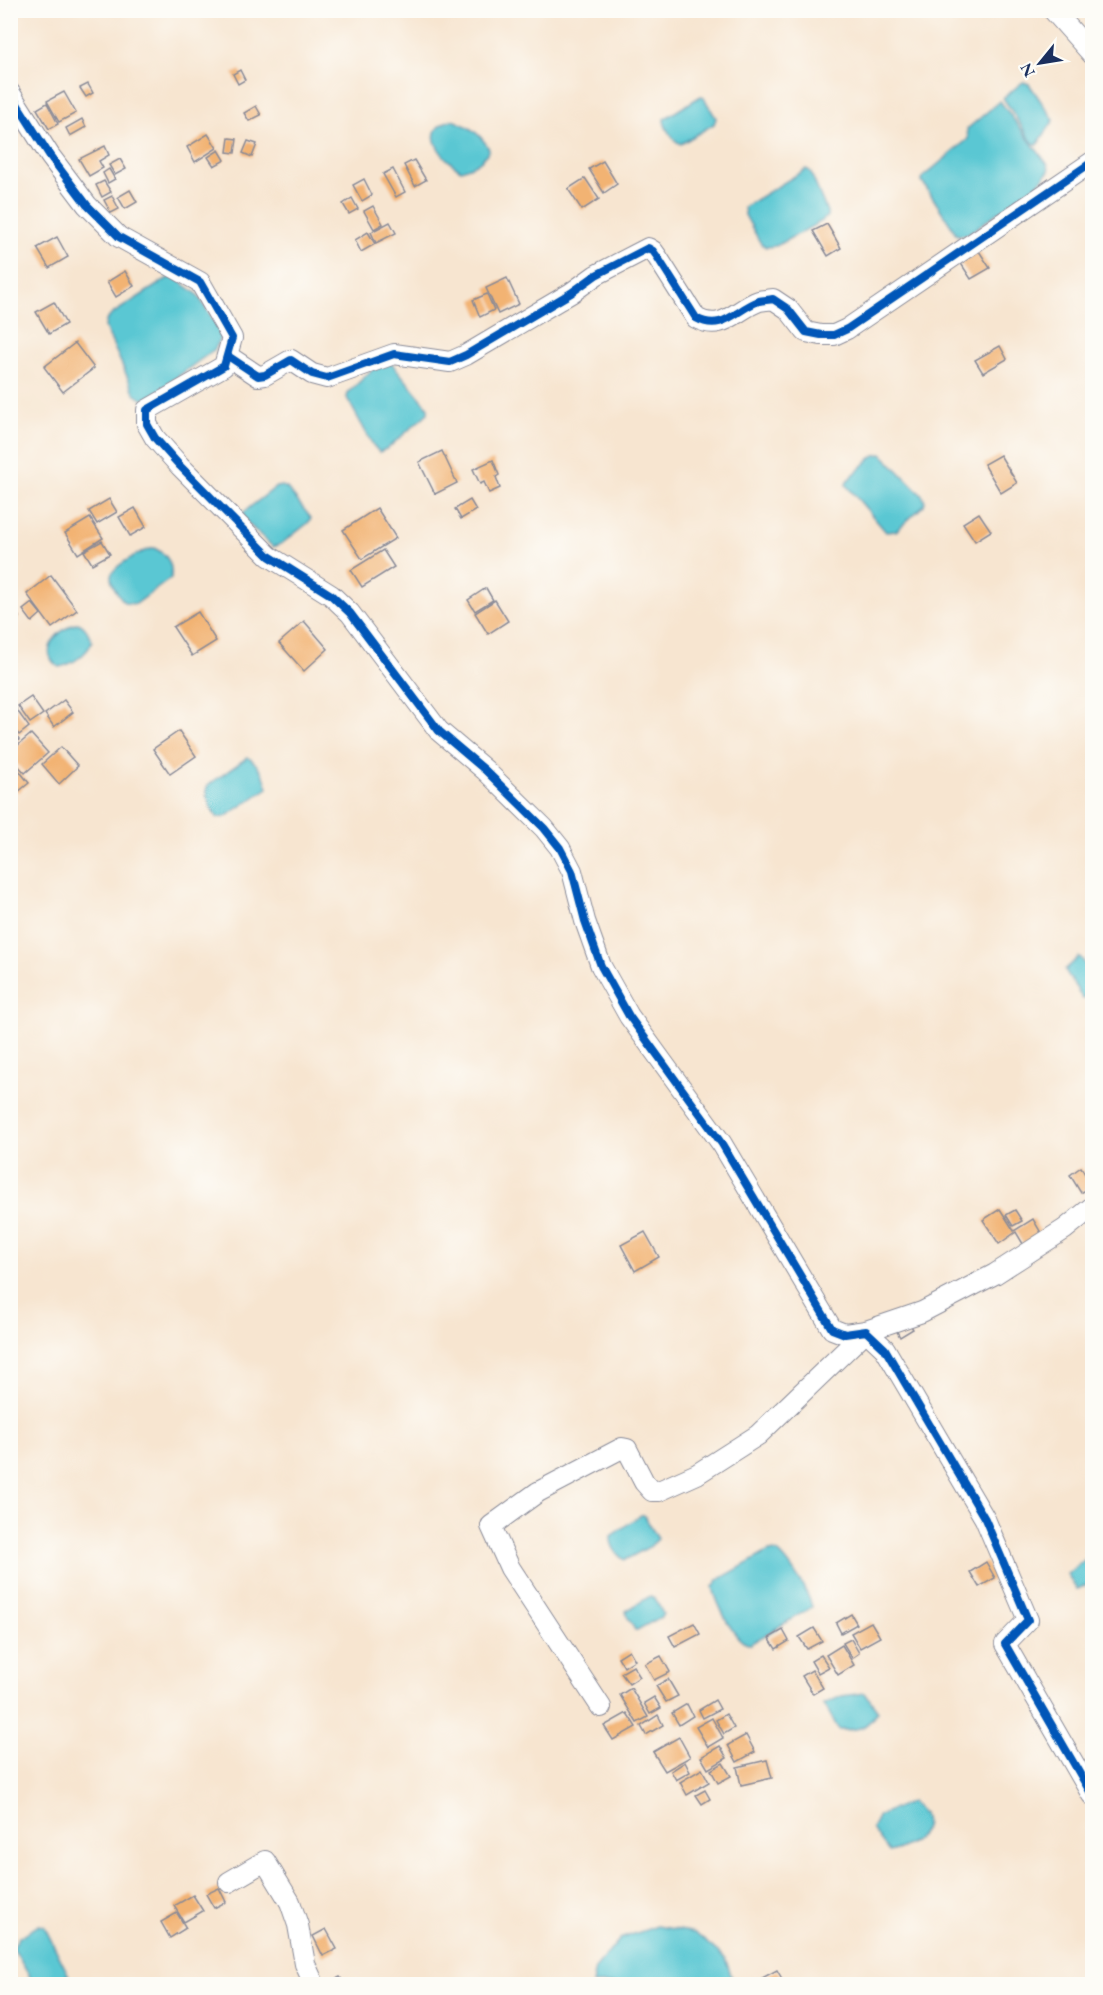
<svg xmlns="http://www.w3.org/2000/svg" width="1103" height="1995" viewBox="0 0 1103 1995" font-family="'EB Garamond',serif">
  <rect width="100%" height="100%" fill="#fdfcf7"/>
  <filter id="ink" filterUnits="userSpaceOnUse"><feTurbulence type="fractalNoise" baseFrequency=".0167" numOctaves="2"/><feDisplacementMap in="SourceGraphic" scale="12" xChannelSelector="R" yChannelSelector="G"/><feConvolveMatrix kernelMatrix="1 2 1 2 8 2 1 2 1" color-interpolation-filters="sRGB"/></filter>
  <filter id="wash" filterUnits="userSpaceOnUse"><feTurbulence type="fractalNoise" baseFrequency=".008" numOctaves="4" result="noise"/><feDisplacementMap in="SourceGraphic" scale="24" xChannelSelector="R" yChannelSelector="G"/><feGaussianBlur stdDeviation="1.35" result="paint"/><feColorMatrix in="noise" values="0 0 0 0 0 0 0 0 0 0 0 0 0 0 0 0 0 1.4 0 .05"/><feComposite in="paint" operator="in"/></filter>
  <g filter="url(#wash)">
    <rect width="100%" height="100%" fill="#f7e5d0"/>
    <g fill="#5ac7d3" stroke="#3a7b98" stroke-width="1.5">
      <path d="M1023,82L1029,84L1054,120L1037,145L1032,142L1003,98Z"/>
      <path d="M701,96L704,98L716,118L714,124L681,144C673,141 664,127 664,119Z"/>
      <path d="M1000,101L1048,165L1049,171L1037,185L966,235H957L922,181L923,177L968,139L967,129Z"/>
      <path d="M452,120C468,125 481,134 489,149C484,162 473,166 461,170C442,159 417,129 452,120Z"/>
      <path d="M806,169L810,171L827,212V216L822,221L776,246L766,247L761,244L745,215L744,207Z"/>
      <path d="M174,277L197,294L222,334L215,349L147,399H142L135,394L105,327L106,321L112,314L168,278Z"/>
      <path d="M389,360L424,402L428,408V413L388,448L379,452L373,445L347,398L348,393L376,366Z"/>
      <path d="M882,454L922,495L925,501L924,505L896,531L886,532L846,485L847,481L871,458L875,455Z"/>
      <path d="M282,486L287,488L311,518L308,523L281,544L273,547L241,517L245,511L276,487Z"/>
      <path d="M154,548C167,554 173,564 171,578L136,604L125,603C120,597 111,586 111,577C111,566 144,550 154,548Z"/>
      <path d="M78,623C86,626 89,634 92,642C87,654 72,665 59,667C36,652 59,628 78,623Z"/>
      <path d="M248,757C259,765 265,775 268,788L225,817L218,818C211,811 205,795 207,786Z"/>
      <path d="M1079,957L1081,958L1092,975V994L1083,999L1065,970Z"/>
      <path d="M641,1515H644L658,1539L651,1546L625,1560C617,1556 610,1545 611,1536Z"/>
      <path d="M769,1551C775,1551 778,1551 782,1556C792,1566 809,1594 812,1607L750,1644C735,1645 716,1601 713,1587L718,1580Z"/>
      <path d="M1092,1554V1583L1077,1589L1067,1574Z"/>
      <path d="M650,1596L655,1598L663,1614L661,1617L637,1630H635L628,1618L626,1611Z"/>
      <path d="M865,1693L878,1711C866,1729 860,1730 839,1730L824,1704L842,1696Z"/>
      <path d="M911,1802C944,1824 915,1846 889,1852L872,1829L879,1815Z"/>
      <path d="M39,1925L44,1926L69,1976L70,1979L66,1984H34L13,1948L18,1938Z"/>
      <path d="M657,1926L695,1933L725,1958L734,1984H592L595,1969L620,1939Z"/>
    </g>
    <g id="blocks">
      <g fill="#f2b373">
        <path d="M240,70L245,80L238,84L233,74Z"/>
        <path d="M88,84L93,93L86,97L80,88Z"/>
        <path d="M64,92L76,113L59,122L47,101Z"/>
        <path d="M47,103L58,124L49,129L37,109Z"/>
        <path d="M256,106L261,115L249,121L244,113Z"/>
        <path d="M82,119L86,127L70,136L66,128Z"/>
        <path d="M208,134L217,148L195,162L187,147Z"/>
        <path d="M229,138L237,139L235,153L227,152Z"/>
        <path d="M248,141L257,144L252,157L243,153Z"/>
        <path d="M105,146L109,155L99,161L103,168L89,176L79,159Z"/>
        <path d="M219,150L225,160L214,166L208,157Z"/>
        <path d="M120,159L126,169L115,175L109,165Z"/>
        <path d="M414,160L426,180L415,186L404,165Z"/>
        <path d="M603,161L617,184L604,193L589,169Z"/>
        <path d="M109,169L115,179L108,183L103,173Z"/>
        <path d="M393,169L405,192L396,197L383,174Z"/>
        <path d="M585,178L599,199L582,210L568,189Z"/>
        <path d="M364,179L372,195L362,201L353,185Z"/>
        <path d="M104,181L111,192L102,197L96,185Z"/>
        <path d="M130,190L137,202L125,209L118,197Z"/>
        <path d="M112,196L119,209L111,213L104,200Z"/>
        <path d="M352,198L358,209L349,214L343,204Z"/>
        <path d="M373,206L383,224L374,229L364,211Z"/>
        <path d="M390,222L396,233L376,243L371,232Z"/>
        <path d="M827,224L841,248L828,256L813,231Z"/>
        <path d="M368,232L375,244L361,252L355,240Z"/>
        <path d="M57,237L68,257L49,268L37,248Z"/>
        <path d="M979,251L990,268L971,279L960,262Z"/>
        <path d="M125,271L134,286L116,297L107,282Z"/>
        <path d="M507,278L519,304L498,314L486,288Z"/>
        <path d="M487,294L494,310L480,317L473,300Z"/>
        <path d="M54,302L66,324L49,334L36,312Z"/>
        <path d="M75,343L94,368L63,392L44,367Z"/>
        <path d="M1000,346L1007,359L983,373L975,360Z"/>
        <path d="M442,451L457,483L435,494L419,462Z"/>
        <path d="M1000,455L1017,483L1001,493L984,464Z"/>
        <path d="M493,460L499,475L496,477L500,488L489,493L484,482L480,484L473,469Z"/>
        <path d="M109,499L117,512L97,524L89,511Z"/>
        <path d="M470,500L476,510L461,519L455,509Z"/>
        <path d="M135,508L146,527L130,536L119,517Z"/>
        <path d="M377,508L396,538L362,559L343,530Z"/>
        <path d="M979,513L991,531L975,541L963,523Z"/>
        <path d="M90,518L103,538L78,554L65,533Z"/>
        <path d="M102,541L110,554L92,564L84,551Z"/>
        <path d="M383,550L394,567L362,587L351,570Z"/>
        <path d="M51,575L77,610L52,628L27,594Z"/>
        <path d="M486,588L493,600L475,611L468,600Z"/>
        <path d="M495,600L508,621L488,634L475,613Z"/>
        <path d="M32,603L41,614L32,622L23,610Z"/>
        <path d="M10,607L19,617L10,625Z"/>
        <path d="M198,612L216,641L192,656L173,627Z"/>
        <path d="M304,621L328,649L304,671L279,643Z"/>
        <path d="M31,697L43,714L30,723L18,706Z"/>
        <path d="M64,700L73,712L54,727L45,714Z"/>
        <path d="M16,709L29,727L19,735L10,724V713Z"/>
        <path d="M10,729L19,740L10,747Z"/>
        <path d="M179,731L196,756L170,774L153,749Z"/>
        <path d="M31,734L48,753L25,773L10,757V752Z"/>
        <path d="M61,747L78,766L59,784L42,764Z"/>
        <path d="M17,768L29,783L18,792L10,782V773Z"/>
        <path d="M1081,1167L1092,1186L1081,1193L1070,1175Z"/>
        <path d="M1000,1209L1014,1231L1033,1219L1044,1238L1026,1249L1016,1232L999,1244L983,1220Z"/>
        <path d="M1015,1210L1022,1221L1013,1226L1006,1215Z"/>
        <path d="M645,1232L659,1257L635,1271L621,1245Z"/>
        <path d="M907,1320L913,1329L900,1337L895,1328Z"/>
        <path d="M986,1562L995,1578L979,1587L970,1572Z"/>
        <path d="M851,1614L857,1624L841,1633L836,1623Z"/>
        <path d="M871,1622L880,1637L860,1648L851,1633Z"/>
        <path d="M694,1623L700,1634L675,1647L669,1636Z"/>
        <path d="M814,1628L822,1641L807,1649L799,1637Z"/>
        <path d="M783,1630L789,1641L776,1649L769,1638Z"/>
        <path d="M851,1639L859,1653L852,1658L843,1643Z"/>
        <path d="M842,1645L854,1665L838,1675L826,1655Z"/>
        <path d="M629,1650L635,1660L624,1667L618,1657Z"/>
        <path d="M821,1655L829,1667L818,1673L811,1661Z"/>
        <path d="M661,1656L670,1672L654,1680L645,1664Z"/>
        <path d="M633,1666L640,1677L629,1684L621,1673Z"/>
        <path d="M812,1670L823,1688L813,1694L802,1676Z"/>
        <path d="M668,1679L678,1696L666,1702L656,1686Z"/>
        <path d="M631,1688L648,1717L637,1723L620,1695Z"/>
        <path d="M654,1697L661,1708L650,1714L644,1703Z"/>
        <path d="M715,1700L720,1709L703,1718L699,1710Z"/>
        <path d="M687,1704L693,1716L679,1725L672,1713Z"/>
        <path d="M627,1713L636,1727L613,1740L604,1726Z"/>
        <path d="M726,1714L734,1728L724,1734L716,1720Z"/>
        <path d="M658,1715L663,1725L646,1735L641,1726Z"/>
        <path d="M712,1718L723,1738L708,1747L696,1727Z"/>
        <path d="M746,1735L755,1752L737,1762L728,1745Z"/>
        <path d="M679,1737L690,1757L665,1771L653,1752Z"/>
        <path d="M720,1746L727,1758L708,1769L701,1757Z"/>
        <path d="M767,1760L772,1778L741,1785L737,1767Z"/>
        <path d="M685,1762L690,1772L676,1780L671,1771Z"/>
        <path d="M723,1763L731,1776L718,1783L711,1770Z"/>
        <path d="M702,1769L709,1782L687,1795L680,1782Z"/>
        <path d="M705,1790L710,1799L702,1804L696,1795Z"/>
        <path d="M219,1888L226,1902L214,1908L206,1894Z"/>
        <path d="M193,1895L203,1911L184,1922L174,1906Z"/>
        <path d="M177,1913L186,1928L170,1938L161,1922Z"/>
        <path d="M326,1929L337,1949L323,1956L313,1936Z"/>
        <path d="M777,1970L785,1984H751Z"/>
        <path d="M340,1977L345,1984H326Z"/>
      </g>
    </g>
  </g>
  <g filter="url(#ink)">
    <use href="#blocks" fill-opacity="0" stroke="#898a97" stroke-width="1.5"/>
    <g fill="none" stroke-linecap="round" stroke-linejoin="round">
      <g stroke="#898a97" stroke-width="22">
        <g id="minor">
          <path d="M1053,10L1092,54"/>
          <path d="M10,93L50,156L87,205L119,237L200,282L232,338L224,366L147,410V424L155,438L180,466L269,556L331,595L350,613L439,731L485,770L544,828L560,848L572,871L585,921L601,966L629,1016L722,1144L832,1329L845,1334L866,1331L885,1349L985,1519L1028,1620L1005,1644L1092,1795"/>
          <path d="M228,356L258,376L265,375L291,360L312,374L327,378L394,354L450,362L466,355L571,293L596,275L648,248L653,251L658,258L696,318C723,333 736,309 759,301C763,300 769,300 773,299L788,309L806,332L821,335H834L847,329L1092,162"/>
          <path d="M601,1707L510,1568L491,1526L538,1492L622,1448L627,1449L644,1482L652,1491H659L697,1474L758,1435L866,1331L922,1312L995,1274L1065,1229L1092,1207"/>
          <path d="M229,1882L265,1861L290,1902L298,1925L305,1964L314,1984"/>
        </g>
      </g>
      <use href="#minor" stroke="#fff" stroke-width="20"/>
      <g stroke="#fdfcf7" stroke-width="11">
        <g id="cycleway">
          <path d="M10,93L50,156L87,205L119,237L200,282L232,338L224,366L147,410V424L155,438L180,466L269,556L331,595L350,613L439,731L485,770L544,828L560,848L572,871L585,921L601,966L629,1016L722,1144L832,1329L845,1334L866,1331L885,1349L985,1519L1028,1620L1005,1644L1092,1795"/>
          <path d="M228,356L258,376L265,375L291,360L312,374L327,378L394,354L450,362L466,355L571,293L596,275L648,248L653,251L658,258L696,318C723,333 736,309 759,301C763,300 769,300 773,299L788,309L806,332L821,335H834L847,329L1092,162"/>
        </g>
      </g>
      <use href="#cycleway" stroke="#0057b8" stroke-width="8"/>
    </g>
  </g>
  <rect width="1103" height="1995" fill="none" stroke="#fdfcf7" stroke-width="36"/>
  <g transform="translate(1040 63) rotate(240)" stroke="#fdfcf7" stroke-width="4.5" paint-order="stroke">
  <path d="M0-4.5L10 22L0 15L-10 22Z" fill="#1b2f5e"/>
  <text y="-9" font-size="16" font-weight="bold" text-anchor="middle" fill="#1b2f5e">N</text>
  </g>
</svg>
